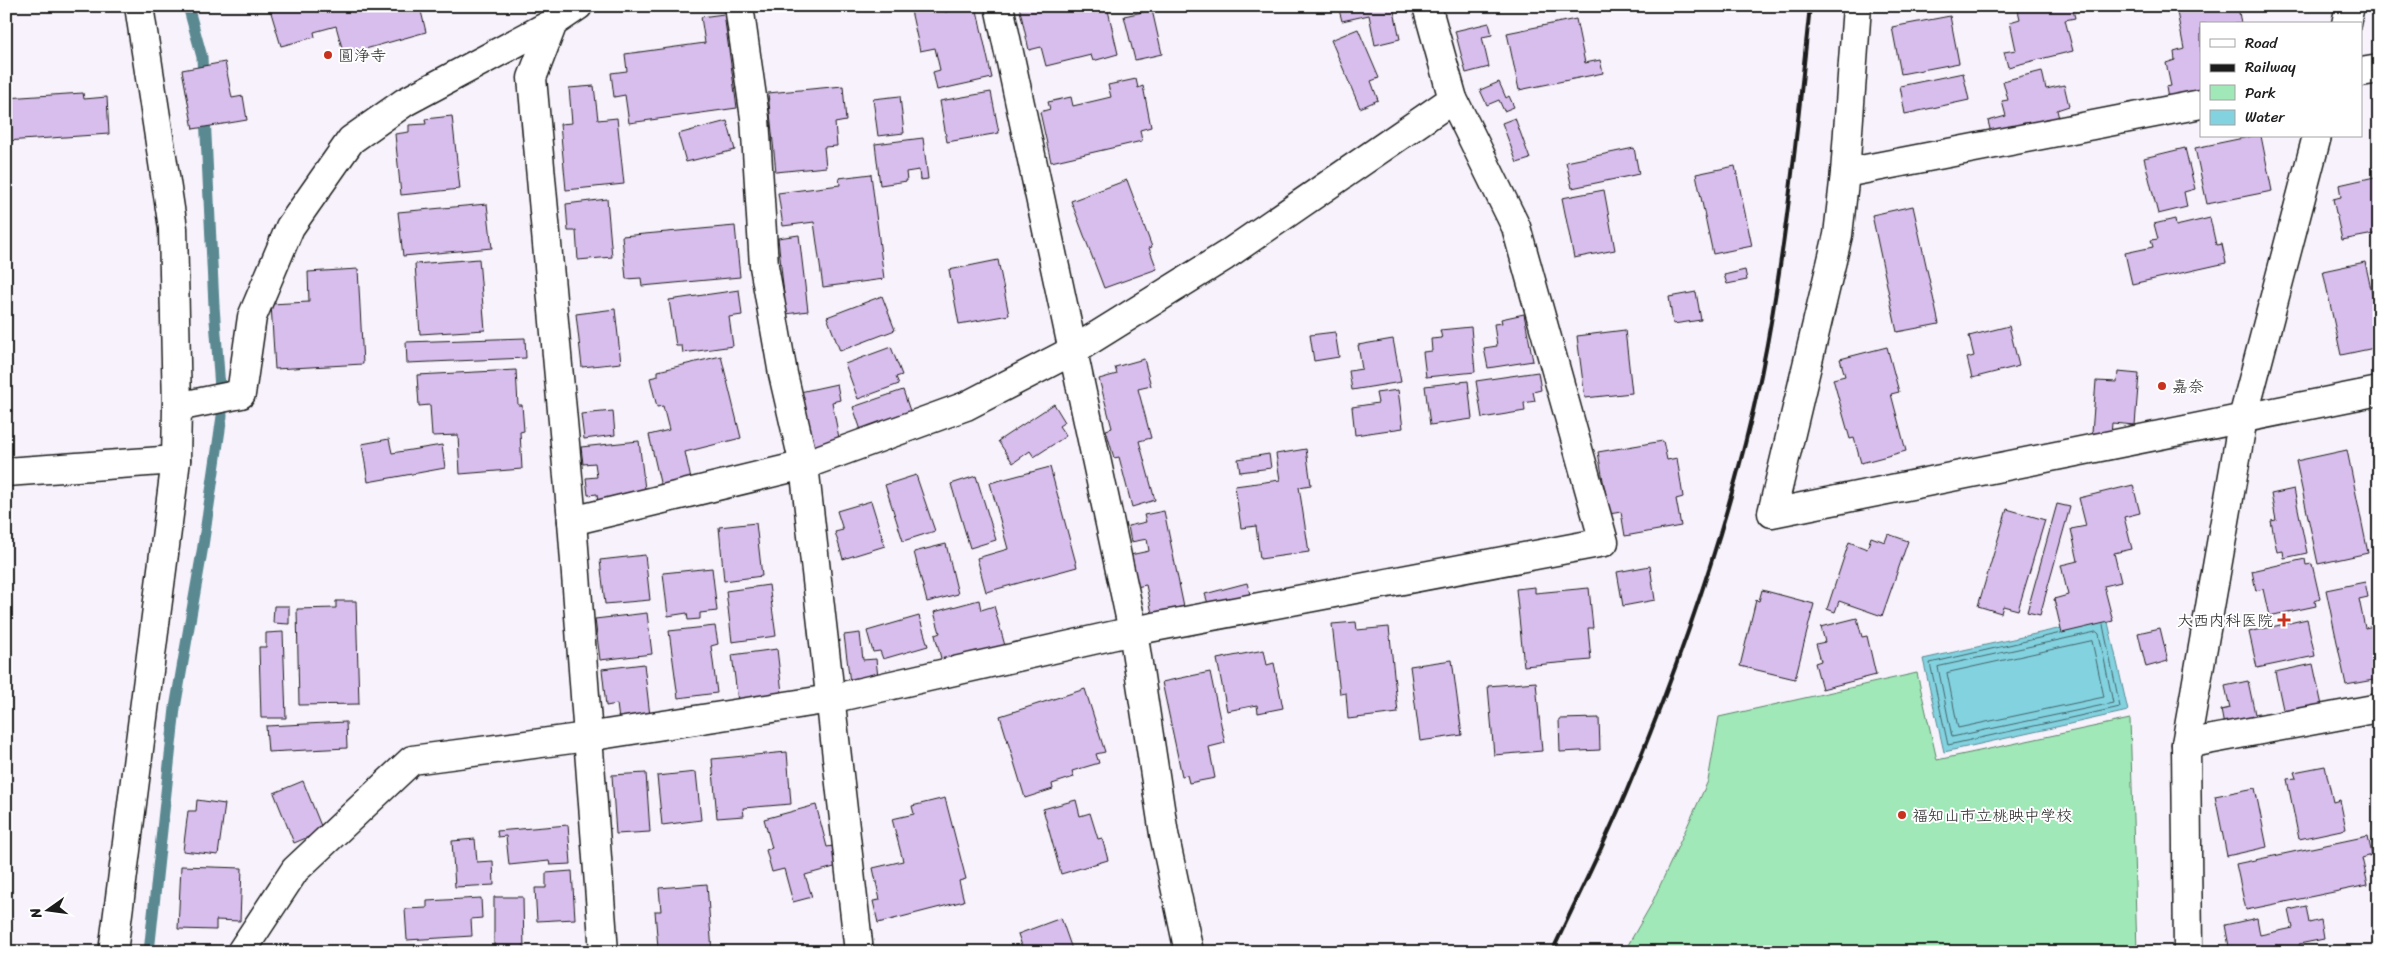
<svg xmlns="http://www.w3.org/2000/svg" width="2385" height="958" viewBox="0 0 2385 958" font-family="Sriracha,'Klee One',sans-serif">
  <rect width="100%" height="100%" fill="#f7f2fb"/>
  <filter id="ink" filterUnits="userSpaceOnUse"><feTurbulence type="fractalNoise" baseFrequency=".02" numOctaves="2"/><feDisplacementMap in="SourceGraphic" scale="10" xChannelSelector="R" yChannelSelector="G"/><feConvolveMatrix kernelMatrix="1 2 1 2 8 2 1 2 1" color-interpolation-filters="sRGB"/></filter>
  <g filter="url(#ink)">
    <path fill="#a0e8b7" stroke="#5e826a" d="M1917,673L1937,760L2130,719L2137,952H1624L1651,905L1708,781L1719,717Z"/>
    <path fill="#83d2e0" stroke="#5a8992" d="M2107,618L2128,711L1944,752L1923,659Z"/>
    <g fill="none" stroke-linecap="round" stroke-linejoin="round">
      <g stroke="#45656a" stroke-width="1">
        <path d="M2097,632L2099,634L2113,703L1952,737L1938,667Z"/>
        <path d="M2061,633L1930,663L1948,745L2120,707L2103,625"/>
        <path d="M2092,641L2104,697L1958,728L1947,673Z"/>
      </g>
      <g stroke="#5a8992" stroke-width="11">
        <path d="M188,6L202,57L203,80"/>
        <path d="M149,952L175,708L203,546L222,416L214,306L205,114"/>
      </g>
    </g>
    <g fill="#d8beed" stroke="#1c1c1c">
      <path d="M269,6H425L420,7L426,32L344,55L336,26L314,32L315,37L281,46Z"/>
      <path d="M910,6H943L945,12L976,6L992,78L937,90L933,72L940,70L935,48L920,51Z"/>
      <path d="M1019,6H1107L1118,54L1093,61L1091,55L1046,66L1041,47L1029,50Z"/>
      <path d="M1338,6H1393L1400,39L1375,45L1369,15L1342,21Z"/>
      <path d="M2017,6H2072L2075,18L2065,20L2073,51L2008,67L2004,52L2016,50L2010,22L2020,19Z"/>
      <path d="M2203,6H2238L2241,24H2201V93L2168,99L2166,87L2171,86L2166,63L2175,60L2174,52L2184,49L2177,12Z"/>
      <path d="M1152,10L1162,54L1135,60L1124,16Z"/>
      <path d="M724,14L737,108L629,123L625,95L614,97L611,73L627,71L625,54L705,43L701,17Z"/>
      <path d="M1950,16L1959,63L1901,74L1892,27Z"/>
      <path d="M1576,19L1585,63L1600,60L1603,73L1519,90L1507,33Z"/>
      <path d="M1489,23L1492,35L1482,37L1489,67L1466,73L1455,31Z"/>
      <path d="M1358,29L1379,78L1371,81L1378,100L1360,108L1331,40Z"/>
      <path d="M225,62L232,98L243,96L247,120L193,129L182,70Z"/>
      <path d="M2042,71L2046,89L2064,85L2069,106L2057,110L2060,123L2027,132L2025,123L2004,129L1992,137L1988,121L2006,116L2002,101L2008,100L2003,81Z"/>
      <path d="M1963,73L1969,100L1905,114L1900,86Z"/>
      <path d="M1136,79L1138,88L1143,86L1151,127L1140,130L1142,141L1051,162L1040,112L1050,109L1048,102L1071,97L1073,106L1111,97L1108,85Z"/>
      <path d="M1499,82L1506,98L1509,96L1514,107L1504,111L1499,100L1487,105L1480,90Z"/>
      <path d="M594,86L598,120L617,118L624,184L566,190L560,124L572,123L569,88Z"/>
      <path d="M843,86L846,121L835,123L837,146L824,147L826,167L776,172L768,93Z"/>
      <path d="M991,92L999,133L947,142L940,101Z"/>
      <path d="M83,93L84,99L107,97L109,134L6,141V98Z"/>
      <path d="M900,96L904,133L878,136L873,99Z"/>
      <path d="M452,116L460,189L401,195L395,134L409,132V125L426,124L425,119Z"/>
      <path d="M1515,118L1530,159L1517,163L1502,123Z"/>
      <path d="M727,121L735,150L686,162L678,134Z"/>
      <path d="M2253,136H2261L2272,191L2207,204L2195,148Z"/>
      <path d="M923,138L928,179L920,180L919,170L906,172L907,181L880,185L875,144Z"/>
      <path d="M1634,148L1639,174L1572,188L1566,162Z"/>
      <path d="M2185,148L2195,189L2184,192L2187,207L2158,214L2144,158Z"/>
      <path d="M1735,166L1752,246L1713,254L1696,174Z"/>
      <path d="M871,174L884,279L823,287L814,222L783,226L778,193L840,185L839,178Z"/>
      <path d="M2379,176V233L2342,240L2333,199L2341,197L2339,185Z"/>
      <path d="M1127,180L1152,247L1149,248L1157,269L1104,288L1071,201Z"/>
      <path d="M1604,190L1615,250L1574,258L1562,198Z"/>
      <path d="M607,199L612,257L578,260L576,231H568L566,204Z"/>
      <path d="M487,204L492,248L403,256L398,212Z"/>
      <path d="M1913,206L1939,324L1897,332L1872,215Z"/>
      <path d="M2210,218L2216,245L2222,244L2226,263L2132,284L2125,253L2153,247L2151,240L2158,239L2154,224L2175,219L2176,226Z"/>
      <path d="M735,226L740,277L642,286L641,278L626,279L622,236Z"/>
      <path d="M799,235L808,311L786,314L778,238Z"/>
      <path d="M479,259L485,330L420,334L415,264Z"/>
      <path d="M998,260L1009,315L959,324L949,270Z"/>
      <path d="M2365,262L2379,325V347L2341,355L2323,271Z"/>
      <path d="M358,269L363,364L275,369L271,304L309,302L308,272Z"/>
      <path d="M1745,270L1747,280L1727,284L1724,275Z"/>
      <path d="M739,290L742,315L729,317L733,346L683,353L682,346H676L669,300Z"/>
      <path d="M1696,292L1701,320L1673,324L1669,297Z"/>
      <path d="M882,296L895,330L840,351L827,317Z"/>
      <path d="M615,309L621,363L582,367L576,314Z"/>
      <path d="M1524,314L1533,361L1488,368L1484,348L1497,346L1494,324L1502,323L1501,319Z"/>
      <path d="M2009,326L2019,366L1972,378L1967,358L1974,356L1969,336Z"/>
      <path d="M1471,327L1475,372L1426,377L1423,352L1432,351L1431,339L1442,338L1440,330Z"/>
      <path d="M1625,330L1632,393L1585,398L1577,336Z"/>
      <path d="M1335,332L1339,357L1314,361L1310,335Z"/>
      <path d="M525,338L526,358L407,363L406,342Z"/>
      <path d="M1393,339L1401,382L1352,390L1349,371L1362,369L1358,345Z"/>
      <path d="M891,347L902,375L896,377L899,384L858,399L845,364Z"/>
      <path d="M1887,347L1899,392L1891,394L1906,451L1861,463L1854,438L1850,439L1833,379L1845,376L1840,359Z"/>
      <path d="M721,356L741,438L685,452L692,484L662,491L649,435L669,430L663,406L657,407L650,378L658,376V371Z"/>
      <path d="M1144,359L1151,386L1138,389L1151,438L1139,441L1155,500L1132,507L1119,457L1114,458L1106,430L1112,428L1099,379L1117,374L1115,367Z"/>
      <path d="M516,370L518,405H522L524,431L520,432L522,469L460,474L458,435L432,436L430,405L419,406L417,375Z"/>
      <path d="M1538,372L1541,390L1533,392L1535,401L1524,403L1525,411L1482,418L1476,381Z"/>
      <path d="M2118,372L2139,374L2135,425L2112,423L2111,435L2092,433L2096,381L2117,382Z"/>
      <path d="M1468,381L1472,419L1430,425L1425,386Z"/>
      <path d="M837,384L840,400L832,402L841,448L813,454L800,392Z"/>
      <path d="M903,390L914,423L864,439L853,407Z"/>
      <path d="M1398,390L1403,428L1355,435L1352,407L1378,403L1376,393Z"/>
      <path d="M1054,404L1065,422L1059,426L1066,436L1034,457L1030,451L1013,463L998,441Z"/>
      <path d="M613,411L615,435L584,439L581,414Z"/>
      <path d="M389,439L392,453L442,445L445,468L368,482L362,444Z"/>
      <path d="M639,441L646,497L598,502L597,494L588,495L586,478L597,477L595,463L583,464L581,447Z"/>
      <path d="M1663,441L1667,460L1677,458L1683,497L1676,499L1681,526L1625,536L1621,512L1609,514L1598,452Z"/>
      <path d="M1306,449L1311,485L1299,487L1309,552L1260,559L1256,526L1241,528L1235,486L1280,480L1276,454Z"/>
      <path d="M2347,450L2368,553L2318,564L2296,461Z"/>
      <path d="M1269,454L1271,468L1240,472L1238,459Z"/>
      <path d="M1050,467L1077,567L986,592L977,558L1008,549L990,483Z"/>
      <path d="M916,475L935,531L903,541L885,485Z"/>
      <path d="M976,476L996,540L970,548L951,484Z"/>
      <path d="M2133,485L2140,513L2124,517L2132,549L2114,553L2121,582L2104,586L2113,621L2062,633L2054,599L2068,595L2061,565L2078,561L2071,529L2086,526L2079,498Z"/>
      <path d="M2294,489L2307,553L2284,558L2283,551L2277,552L2271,521L2276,520L2271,494Z"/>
      <path d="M871,501L885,546L843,559L835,532L843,530L837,511Z"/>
      <path d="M2057,504L2070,507L2040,615L2027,612Z"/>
      <path d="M2007,509L2045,520L2018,610L2003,606L2001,613L1978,606Z"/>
      <path d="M1164,511L1186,617L1154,623L1146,585L1136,587L1130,555L1149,551L1147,539L1131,542L1128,526L1146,522L1144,515Z"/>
      <path d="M756,523L762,576L724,581L719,527Z"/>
      <path d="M1888,534L1908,541L1882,616L1839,601L1835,612L1827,609L1849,542L1867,549L1871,537L1885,542Z"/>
      <path d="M946,544L958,594L927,602L914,552Z"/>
      <path d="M645,555L650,600L605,604L600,560Z"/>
      <path d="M2305,559L2306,565L2312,564L2320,599L2315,601L2316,606L2269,616L2263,589L2256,591L2252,571Z"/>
      <path d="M1650,566L1655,600L1623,606L1617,572Z"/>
      <path d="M712,568L717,611L700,613V619L688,620L687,613L668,616L663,573Z"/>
      <path d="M2365,582L2368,597L2359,599L2365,628L2379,625V679L2346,685L2326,590Z"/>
      <path d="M1247,583L1251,598L1210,610L1205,594Z"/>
      <path d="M769,585L776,636L732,642L726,591Z"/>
      <path d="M1535,587V593L1589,588L1593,628H1588L1591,660L1524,666L1516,589Z"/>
      <path d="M1762,590L1814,604L1795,679L1740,666L1756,600L1759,601Z"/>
      <path d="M979,600L981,610L994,606L1007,653L944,670L935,635L940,633L934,612Z"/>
      <path d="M336,601H356L359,704L299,705L297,609L336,608Z"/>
      <path d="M274,606H289V624L273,623Z"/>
      <path d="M647,613L652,654L600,660L595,619Z"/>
      <path d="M919,616L928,646L883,659L880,651L873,652L867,631Z"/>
      <path d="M1857,618L1862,637L1867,636L1876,675L1822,689L1815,663L1821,661L1816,644L1825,642L1821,627Z"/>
      <path d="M2307,619L2315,656L2257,668L2249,632Z"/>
      <path d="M1356,622L1357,630L1389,627L1398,713L1348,719L1346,693L1340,694L1332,624Z"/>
      <path d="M715,626L718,644L711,646L717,693L678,698L669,631Z"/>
      <path d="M2160,628L2168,661L2146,667L2138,633Z"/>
      <path d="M283,632L286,718H261L259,647H266V633Z"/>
      <path d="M860,633L863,660L876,659L880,696L852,699L844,635Z"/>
      <path d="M777,649L783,702H738L732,655Z"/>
      <path d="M1264,650L1267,665L1274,663L1283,708L1258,713L1257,705L1227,711L1217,659Z"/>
      <path d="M1452,660L1462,735L1420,741L1410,666Z"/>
      <path d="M644,664L650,716L619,720L617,704L606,706L602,669Z"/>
      <path d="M2313,664L2324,715L2286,723L2275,672Z"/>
      <path d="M1210,672L1225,743L1209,747L1215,778L1189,783L1187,775L1182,776L1162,682Z"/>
      <path d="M2248,681L2255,714L2259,713L2262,729L2226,736L2221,710L2230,708L2225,686Z"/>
      <path d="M1536,682L1542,751L1494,755L1488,686Z"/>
      <path d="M1085,689L1105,752L1096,754L1099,763L1072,771L1074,777L1052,784L1053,789L1025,798L1000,716Z"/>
      <path d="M1599,718L1600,750L1560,752L1559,719Z"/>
      <path d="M346,722L347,748L268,752L266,726Z"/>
      <path d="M787,752L791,804L743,808L744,816L717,818L712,759Z"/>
      <path d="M2325,766L2333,802L2340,800L2346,829L2299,839L2287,779L2296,778L2294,772Z"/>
      <path d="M696,772L701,820L662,825L657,776Z"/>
      <path d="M646,773L650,832L616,834L612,775Z"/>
      <path d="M303,781L323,831L294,843L274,793Z"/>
      <path d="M2255,788L2267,847L2227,856L2215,796Z"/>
      <path d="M945,798L966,879L959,881L964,901L878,923L873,901L880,900L873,868L903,861L892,819L914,814L912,806Z"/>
      <path d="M197,800L225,804L218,855L183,851L188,811H196Z"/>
      <path d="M1076,800L1080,816L1090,813L1098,839L1102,838L1108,860L1061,874L1043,809Z"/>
      <path d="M816,805L827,847L833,846L838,866L805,875L812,897L793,902L784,869L772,872L766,850L772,848L764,819Z"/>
      <path d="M568,825L571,864L550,865L549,861L509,865L506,836L498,837L497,831Z"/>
      <path d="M2368,836L2372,855L2362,858L2368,885L2246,910L2236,864Z"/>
      <path d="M475,839L477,862L493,861L494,885L455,887L452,841Z"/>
      <path d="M181,866L242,868L240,921L216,920V930L178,929Z"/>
      <path d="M572,871L575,919L537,921L535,888H546V873Z"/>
      <path d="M707,884L712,952H664V948H658L655,911H661L659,888Z"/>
      <path d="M494,897H523L524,952H494Z"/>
      <path d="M481,898L482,918L471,919L472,936L407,940L405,909L427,908V901Z"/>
      <path d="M2306,906L2309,923L2321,920L2324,939L2299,944L2301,952H2230L2225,925L2257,918L2260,935L2293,928L2289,910Z"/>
      <path d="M1061,918L1073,952H1024L1018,934Z"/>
      <path d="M448,945L449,952H400Z"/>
    </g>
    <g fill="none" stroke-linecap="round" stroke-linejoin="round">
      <g stroke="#1c1c1c" stroke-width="31">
        <g id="minor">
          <path d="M739,6L755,118L764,266L783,374L804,465L859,952"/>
          <path d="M999,6L1133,631L1164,834L1189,952"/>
          <path d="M1857,6L1845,173L1838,235L1772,513L2379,391"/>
          <path d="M2361,72L2379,69"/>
          <path d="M1845,173L2201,104"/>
          <path d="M177,407L241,394L252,317L290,227L351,140L405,102L553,23"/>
          <path d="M6,472L176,460"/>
          <path d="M572,521L804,465L966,406L1074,350L1225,256L1453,99"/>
          <path d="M2186,744L2379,708"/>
          <path d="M113,952L176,460L177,407L173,228L139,6"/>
          <path d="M241,952L295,870L412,760L587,737L830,699L1133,631L1604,542L1516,227L1453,99L1427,6"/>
        </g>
      </g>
      <g stroke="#1c1c1c" stroke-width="31">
        <g id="tertiary">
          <path d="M578,6L553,23L532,78L572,521L604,952"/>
          <path d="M2346,24L2350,6"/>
          <path d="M2188,952L2186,744L2243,418L2317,136"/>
        </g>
      </g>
      <use href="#minor" stroke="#fff" stroke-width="28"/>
      <use href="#tertiary" stroke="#fff" stroke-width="28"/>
      <path stroke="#1c1c1c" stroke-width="4" d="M1552,952C1577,898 1604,845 1627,790C1683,656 1731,517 1761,375C1786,253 1797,129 1810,6"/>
    </g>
  </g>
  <g fill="#c8321e" stroke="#fff" stroke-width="2">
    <circle cx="328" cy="55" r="5"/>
    <circle cx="2162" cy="386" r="5"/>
    <path d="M2281.5 612.5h5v5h5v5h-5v5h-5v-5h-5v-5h5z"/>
    <circle cx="1902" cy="815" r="5"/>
  </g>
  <g text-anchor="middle" stroke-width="4" stroke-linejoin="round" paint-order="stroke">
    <g font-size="16" fill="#1c1c1c" stroke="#fff" text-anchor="start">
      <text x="338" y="61">圓浄寺</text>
      <text x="2172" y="392">嘉奈</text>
      <text x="2273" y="626" text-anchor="end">大西内科医院</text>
      <text x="1912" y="821">福知山市立桃映中学校</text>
    </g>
  </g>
  <rect width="2385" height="958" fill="none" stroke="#fff" stroke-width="25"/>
  <rect x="12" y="12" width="2360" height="933" fill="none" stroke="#1c1c1c" stroke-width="2" filter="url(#ink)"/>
  <rect x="2200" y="22" width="162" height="115" fill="#ffffff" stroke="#a4a4a4"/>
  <rect x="2210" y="39" width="25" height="8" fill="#ffffff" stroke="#a4a4a4"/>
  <text x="2245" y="48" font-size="15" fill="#1c1c1c">Road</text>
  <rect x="2210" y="64" width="25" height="8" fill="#1c1c1c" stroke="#a4a4a4"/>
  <text x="2245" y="72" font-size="15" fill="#1c1c1c">Railway</text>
  <rect x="2210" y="85" width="25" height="15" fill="#a0e8b7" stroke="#a4a4a4"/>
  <text x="2245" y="98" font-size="15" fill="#1c1c1c">Park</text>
  <rect x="2210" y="110" width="25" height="15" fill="#83d2e0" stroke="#a4a4a4"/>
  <text x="2245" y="122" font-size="15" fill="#1c1c1c">Water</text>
  <g transform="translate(48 910) rotate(256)" stroke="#ffffff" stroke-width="4" paint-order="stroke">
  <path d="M0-4L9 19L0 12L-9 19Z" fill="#1c1c1c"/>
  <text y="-8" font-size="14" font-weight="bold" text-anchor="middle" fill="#1c1c1c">N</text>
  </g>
</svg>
